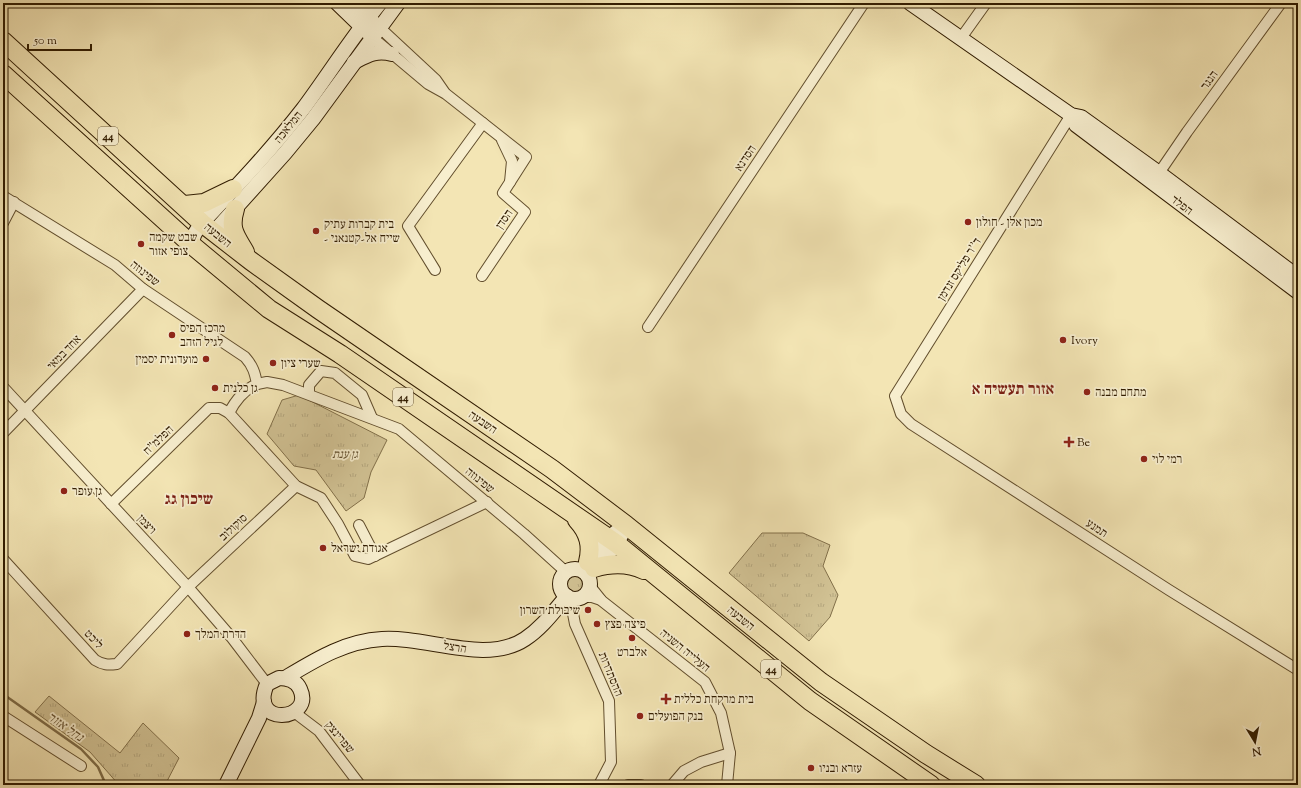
<svg xmlns="http://www.w3.org/2000/svg" width="1301" height="788" viewBox="0 0 1301 788" font-family="'Sorts Mill Goudy','Frank Ruhl Libre',serif">
  <defs>
    <pattern id="grass-tufts" width="24" height="20" patternUnits="userSpaceOnUse"><rect width="24" height="20" fill="#d2c395"/><path d="M3 7l-1-3M5 7V3M7 7l1-3M15 17l-1-3M17 17v-4M19 17l1-3" fill="none" stroke="#b5a77f"/></pattern>
  </defs>
  <rect width="100%" height="100%" fill="#f3e5b4"/>
  <filter id="stains"><feTurbulence type="fractalNoise" baseFrequency=".005" numOctaves="4"/><feColorMatrix values="0 0 0 0 .2 0 0 0 0 .09 0 0 0 0 .02 0 0 0 .5 -.17"/></filter>
  <radialGradient id="worn" r=".72"><stop offset=".6" stop-color="#630" stop-opacity="0"/><stop offset="1" stop-color="#630" stop-opacity=".3"/></radialGradient>
  <g fill="url(#grass-tufts)" stroke="#82704a">
    <path d="M299,395L387,440L371,472L364,498L346,511L316,470L294,466L267,434L282,400Z"/>
    <path d="M762,533H803L830,545L823,566L838,595L830,617L809,641L729,573Z"/>
    <circle cx="576" cy="584" r="10"/>
    <path d="M49,696L120,753L143,723L179,758L165,785H119L90,752L35,712Z"/>
  </g>
  <g fill="none" stroke-linecap="round" stroke-linejoin="round">
    <path stroke="#7e6c47" stroke-width="2.5" d="M3,694L81,749L98,767L106,785"/>
    <g stroke="#624e2d" stroke-width="12">
      <g id="street">
        <path d="M379,27L436,80L445,93"/>
        <path d="M372,37L428,84L446,94L526,157L503,193L525,212L482,276"/>
        <path d="M961,38L986,3"/>
        <path d="M1071,115L895,396L901,414L911,424L1169,590L1298,670"/>
        <path d="M502,140L512,161L510,182"/>
        <path d="M1159,173L1187,132L1281,3"/>
        <path d="M3,196L115,265L143,289L245,357C253,366 255,373 257,384C244,390 236,399 229,413"/>
        <path d="M3,223L14,202"/>
        <path d="M435,270L408,226L483,123"/>
        <path d="M648,327L864,3"/>
        <path d="M257,384L267,382L283,385L399,429L524,534L566,572"/>
        <path d="M3,387L188,587L232,638L267,684"/>
        <path d="M309,394V385L321,371L335,373L362,395L372,418"/>
        <path d="M3,433L143,289"/>
        <path d="M111,504L209,408H220L229,413L296,486L321,498L338,524L355,556L368,559L487,502"/>
        <path d="M359,525L375,556"/>
        <path d="M3,559L95,660C103,665 108,665 117,664L188,587L296,486"/>
        <path d="M590,586L602,601L705,682L721,713L730,753L727,785"/>
        <path d="M581,597H592L601,600"/>
        <path d="M570,598L575,624L609,701L611,762L599,785"/>
        <path d="M294,712L319,731L360,785"/>
        <path d="M3,716L81,766"/>
        <path d="M628,785H641"/>
        <path d="M672,785L684,771L701,762L730,753"/>
      </g>
    </g>
    <g stroke="#311c00" stroke-width="16">
      <g id="secondary">
        <path d="M337,3L367,32"/>
        <path d="M354,3L374,23"/>
        <path d="M910,3L1071,115L1081,117L1159,173L1298,277"/>
        <path d="M354,62C368,55 376,50 392,54"/>
        <path d="M1071,115L1076,125L1298,292"/>
        <path d="M214,232L285,153L313,119L398,3"/>
        <path d="M193,246C191,236 197,230 202,223C237,186 272,149 303,109C329,74 352,37 380,3"/>
        <path d="M586,564L608,538L616,532"/>
        <path d="M593,569L617,544L626,525"/>
        <circle cx="575" cy="584" r="15"/>
        <path d="M279,678C287,678 296,680 300,689C315,721 248,728 267,684Z"/>
        <path d="M285,678C315,660 345,641 382,639C426,636 486,665 525,639C542,628 554,611 567,596"/>
        <path d="M226,785L259,718L264,702"/>
      </g>
    </g>
    <g stroke="#311c00" stroke-width="20">
      <g id="highway">
        <path d="M3,41L202,223L251,261L318,309L552,469L626,525L821,682L926,754L976,785"/>
        <path d="M3,74L193,246L269,309L340,354L617,544L810,701L931,785"/>
        <path d="M185,205L204,203L233,189"/>
        <path d="M235,209C229,229 235,235 245,252"/>
        <path d="M577,520C589,533 592,546 588,562"/>
        <path d="M594,568C611,563 627,562 644,570"/>
      </g>
    </g>
    <use href="#street" stroke="#f7eece" stroke-width="10"/>
    <use href="#secondary" stroke="#f7eece" stroke-width="14"/>
    <use href="#highway" stroke="#f3e5b4" stroke-width="18"/>
  </g>
  <g fill="#8f2418" stroke="#f7eece" stroke-width="1.5">
    <circle cx="968" cy="222" r="4"/>
    <circle cx="316" cy="231" r="4"/>
    <circle cx="141" cy="244" r="4"/>
    <circle cx="172" cy="335" r="4"/>
    <circle cx="1063" cy="340" r="4"/>
    <circle cx="206" cy="359" r="4"/>
    <circle cx="273" cy="363" r="4"/>
    <circle cx="215" cy="388" r="4"/>
    <circle cx="1087" cy="392" r="4"/>
    <path d="M1067 436h4v4h4v4h-4v4h-4v-4h-4v-4h4z"/>
    <circle cx="1144" cy="459" r="4"/>
    <circle cx="64" cy="491" r="4"/>
    <circle cx="323" cy="548" r="4"/>
    <circle cx="588" cy="610" r="4"/>
    <circle cx="597" cy="624" r="4"/>
    <circle cx="187" cy="634" r="4"/>
    <circle cx="632" cy="638" r="4"/>
    <path d="M664 693h4v4h4v4h-4v4h-4v-4h-4v-4h4z"/>
    <circle cx="640" cy="716" r="4"/>
    <circle cx="811" cy="768" r="4"/>
  </g>
  <g text-anchor="middle" stroke-width="3.5" stroke-linejoin="round" paint-order="stroke">
    <g fill="#f7eece" stroke="#6c5b3e" stroke-width="1">
      <rect x="98" y="127" width="20" height="18" rx="3"/>
      <rect x="393" y="388" width="20" height="18" rx="3"/>
      <rect x="761" y="660" width="20" height="18" rx="3"/>
    </g>
    <g font-size="11" font-weight="bold" fill="#311c00">
      <text x="108" y="140">44</text>
      <text x="403" y="401">44</text>
      <text x="771" y="673">44</text>
    </g>
    <g font-size="12" fill="#311c00" stroke="#f7eece">
      <text transform="translate(1209 80) rotate(-54)" y="4">הנגר</text>
      <text transform="translate(288 127) rotate(-51)" y="4">המלאכה</text>
      <text transform="translate(745 158) rotate(-56)" y="4">הסדנא</text>
      <text transform="translate(1182 205) rotate(37)" y="4">הפלד</text>
      <text transform="translate(504 219) rotate(-56)" y="4">הסדן</text>
      <text transform="translate(218 235) rotate(39)" y="4">השבעה</text>
      <text transform="translate(959 269) rotate(-58)" y="4">ד''ר פליקס זנדמן</text>
      <text transform="translate(145 273) rotate(38)" y="4">שפינוזה</text>
      <text transform="translate(64 352) rotate(-46)" y="4">אחד במאי</text>
      <text transform="translate(483 422) rotate(34)" y="4">השבעה</text>
      <text transform="translate(158 440) rotate(-44)" y="4">הפלמ"ח</text>
      <text transform="translate(480 480) rotate(39)" y="4">שפינוזה</text>
      <text transform="translate(147 524) rotate(47)" y="4">ויצמן</text>
      <text transform="translate(233 527) rotate(-43)" y="4">סוקולוב</text>
      <text transform="translate(1097 528) rotate(33)" y="4">תמנע</text>
      <text transform="translate(741 618) rotate(39)" y="4">השבעה</text>
      <text transform="translate(94 639) rotate(47)" y="4">ליכט</text>
      <text transform="translate(455 647) rotate(9)" y="4">הרצל</text>
      <text transform="translate(685 650) rotate(39)" y="4">העלייה השניה</text>
      <text transform="translate(611 674) rotate(68)" y="4">ההסתדרות</text>
      <text transform="translate(340 737) rotate(50)" y="4">שפרינצק</text>
    </g>
    <g font-size="12" fill="#311c00" stroke="#f7eece" text-anchor="start">
      <text x="976" y="226">מכון אלן - חולון</text>
      <text x="324" y="228">בית קברות עתיק<tspan x="324" dy="14">- שייח אל-קטנאני</tspan></text>
      <text x="149" y="241">שבט שקמה<tspan x="149" dy="14">צופי אזור</tspan></text>
      <text x="180" y="332">מרכז הפיס<tspan x="180" dy="14">לגיל הזהב</tspan></text>
      <text x="1071" y="344">Ivory</text>
      <text x="198" y="363" text-anchor="end">מועדונית יסמין</text>
      <text x="281" y="367">שערי ציון</text>
      <text x="223" y="392">גן כלנית</text>
      <text x="1095" y="396">מתחם מבנה</text>
      <text x="1077" y="446">Be</text>
      <text x="1152" y="463">רמי לוי</text>
      <text x="72" y="495">גן עופר</text>
      <text x="331" y="552">אגודת ישראל</text>
      <text x="580" y="614" text-anchor="end">שיבולת השרון</text>
      <text x="605" y="628">פיצה פצץ</text>
      <text x="195" y="638">הדרת המלך</text>
      <text x="632" y="656" text-anchor="middle">אלברט</text>
      <text x="674" y="703">בית מרקחת כללית</text>
      <text x="648" y="720">בנק הפועלים</text>
      <text x="819" y="772">עזרא ובניו</text>
    </g>
    <g font-size="12" font-style="italic" fill="#614e2d" stroke="#f7eece">
      <text x="345" y="458">גן ענת</text>
    </g>
    <g font-size="13" font-style="italic" fill="#645130" stroke="#f7eece">
      <text transform="translate(66 726) rotate(35)" y="5">נחל אזור</text>
    </g>
    <g font-size="16" font-weight="bold" fill="#7a1f14" stroke="#f7eece">
      <text x="1013" y="394">אזור תעשיה א</text>
      <text x="189" y="504">שיכון גג</text>
    </g>
  </g>
  <rect width="1301" height="788" fill="none" stroke="#f3e5b4" stroke-width="16"/>
  <rect x="4" y="4" width="1293" height="780" fill="none" stroke="#311c00" stroke-width="2"/>
  <rect x="8" y="8" width="1285" height="772" fill="none" stroke="#311c00"/>
  <g transform="translate(1255 742) rotate(170)" stroke="#f7eece" stroke-width="3" paint-order="stroke">
  <path d="M0-3L7 15L0 10L-7 15Z" fill="#311c00"/>
  <text y="-6" font-size="11" font-weight="bold" text-anchor="middle" fill="#311c00">N</text>
  </g>
  <path d="M28 44v6h63v-6" fill="none" stroke="#311c00" stroke-width="2"/>
  <text x="34" y="44" font-size="12" fill="#311c00" stroke="#f7eece" stroke-width="3" paint-order="stroke">50 m</text>
  <rect width="100%" height="100%" filter="url(#stains)"/>
  <rect width="100%" height="100%" fill="url(#worn)"/>
</svg>
